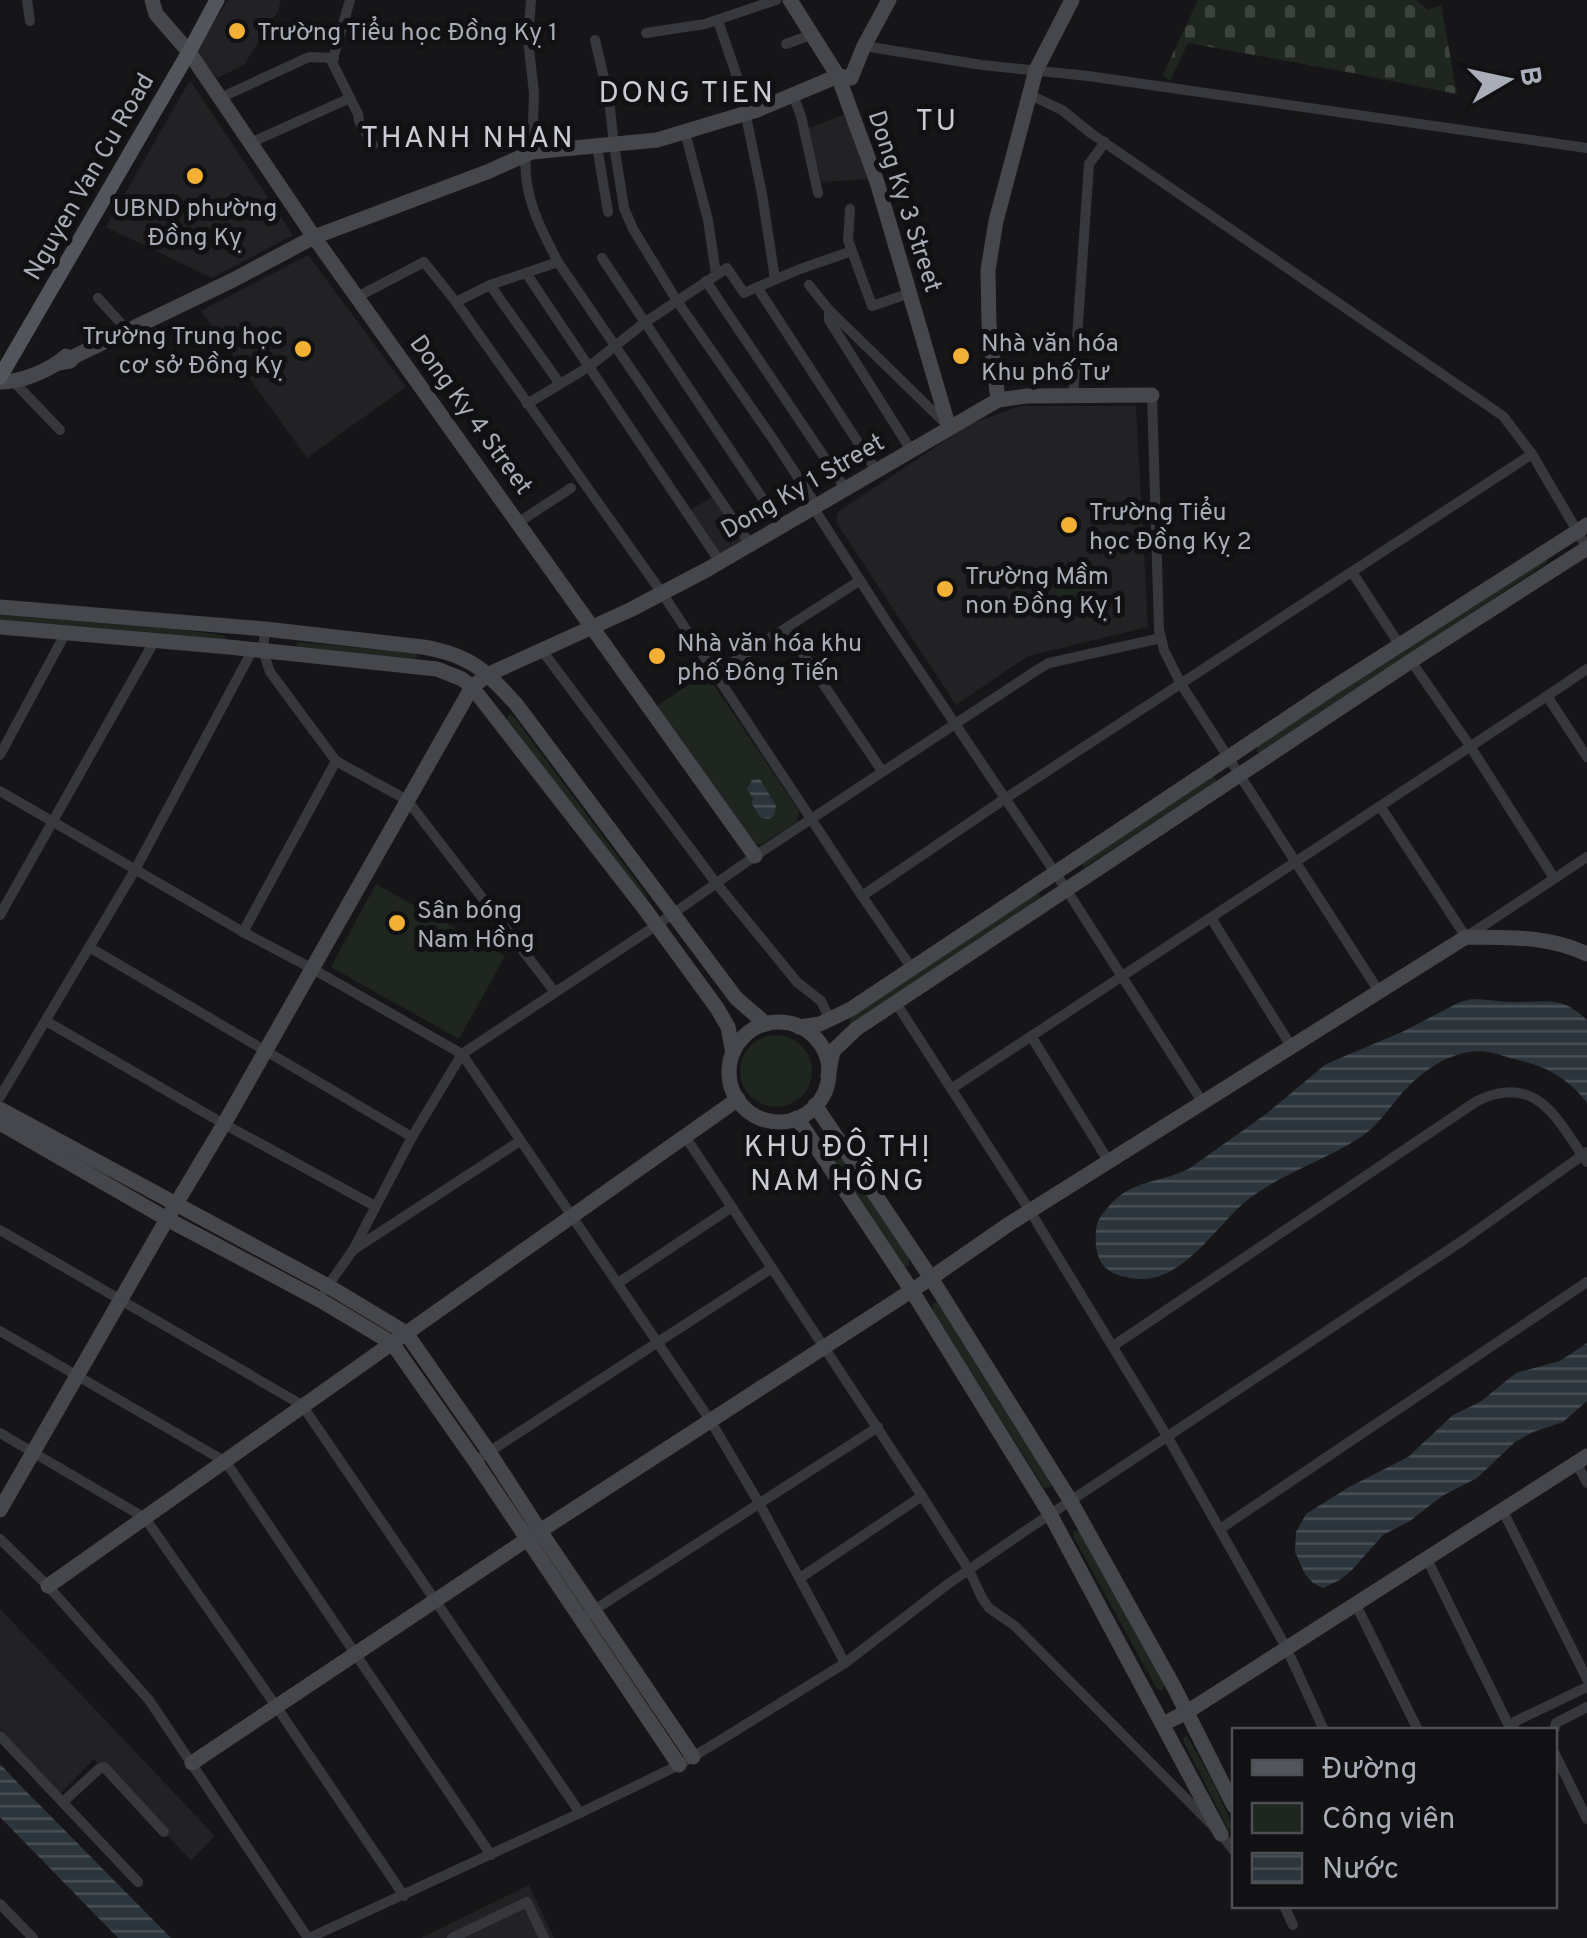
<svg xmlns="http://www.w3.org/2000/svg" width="1587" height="1938" viewBox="0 0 1587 1938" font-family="Overpass,sans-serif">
  <defs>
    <pattern id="cemetery-stones" width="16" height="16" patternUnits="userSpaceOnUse" patternTransform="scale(2.5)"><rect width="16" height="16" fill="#1e261f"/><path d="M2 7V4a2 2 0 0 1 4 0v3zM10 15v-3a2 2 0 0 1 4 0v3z" fill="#3c433d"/></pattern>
    <pattern id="water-rules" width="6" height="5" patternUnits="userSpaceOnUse" patternTransform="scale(2.5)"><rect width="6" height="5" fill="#2c353c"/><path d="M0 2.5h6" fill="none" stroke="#485056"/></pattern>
  </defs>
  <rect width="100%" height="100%" fill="#161618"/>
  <g fill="#222225">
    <path d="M228,0H281L278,11L244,65L217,78L196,51Z"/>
    <path d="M190,80L293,235L212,278L106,227Z"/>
    <path d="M846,114L869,179L822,182L806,129Z"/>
    <path d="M308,255L406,387L307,458L201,311Z"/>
    <path d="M1020,406H1136L1148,627L1028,656L956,705L836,522L838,512L970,424Z"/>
    <path d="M715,495L744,539L718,555L689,511Z"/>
    <path d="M0,1609L215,1836L191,1860L94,1759L61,1793L0,1729Z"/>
    <path d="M529,1885L554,1938H421Z"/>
  </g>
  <g fill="#1e261f">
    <path d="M1547,558L1548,562L1261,753L1257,752V747L1445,622Z"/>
    <path d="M1089,571L1095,591L1060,602L1054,582Z"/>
    <path d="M0,614L154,626L222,635L226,638L223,640L0,619Z"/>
    <path d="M297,642L415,653L418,657L412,659L300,648L296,647Z"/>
    <path d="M706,673L799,811L797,822L762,844H755L657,706Z"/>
    <path d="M509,714L514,717L646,894L647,900L644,901L507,719Z"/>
    <path d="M1212,777L1216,779L1215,783L1083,868V863Z"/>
    <path d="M376,884L505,956L459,1039L331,967Z"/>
    <path d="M1038,893L1041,898L852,1024L849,1022L850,1018Z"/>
    <circle cx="776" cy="1071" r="36"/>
    <path d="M826,1140L830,1141L909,1257V1266H904L822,1142Z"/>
    <path d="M937,1302L1052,1485L1051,1487L1044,1488L932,1309L933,1303Z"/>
    <path d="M1079,1530L1164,1685L1163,1690L1157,1689L1073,1536L1074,1531Z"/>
    <path d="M1187,1736L1213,1782L1234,1829H1228L1184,1742L1183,1738Z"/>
  </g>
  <path fill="url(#cemetery-stones)" d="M1198,0H1416L1428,10L1441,5L1457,94L1347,72L1188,43L1170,81L1163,75Z"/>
  <g fill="url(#water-rules)">
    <path d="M760,779L776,806L774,816L768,819L760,817L752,804L753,798L747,789L752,780Z"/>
    <path d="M1472,999C1488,999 1504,1003 1520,1002C1551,1002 1563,997 1587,1020V1103C1569,1079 1548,1067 1518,1060C1509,1058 1499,1054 1489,1052C1454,1046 1418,1073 1398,1098C1387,1111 1376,1127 1361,1137C1327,1159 1287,1172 1254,1195C1216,1221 1182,1292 1126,1277C1116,1275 1106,1271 1101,1262C1096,1254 1095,1241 1096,1232C1096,1221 1102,1214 1109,1206C1133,1178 1161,1184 1190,1168L1266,1114L1326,1064L1402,1032L1460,1002Z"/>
    <path d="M1587,1343V1401L1563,1422L1533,1432L1515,1442L1477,1478L1442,1496L1410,1521L1383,1535L1352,1570L1340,1580L1323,1588L1313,1583L1305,1574L1295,1552L1296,1532L1306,1514L1349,1487L1408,1457L1453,1415L1480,1402L1516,1373L1560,1361Z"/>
    <path d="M0,1764L18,1783L171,1938H118L0,1817Z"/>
  </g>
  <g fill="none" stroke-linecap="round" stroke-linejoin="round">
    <g stroke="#37383d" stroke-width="10">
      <path d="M27,0L30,21"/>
      <path d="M350,0L332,62L358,114L359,121L373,145"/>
      <path d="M531,0L528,40L534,93L532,152"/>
      <path d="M718,21L739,82L762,194L775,279"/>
      <path d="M646,33L705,24L776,0"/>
      <path d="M595,40L609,99L614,145L624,208L633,229L677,301L775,442L816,505"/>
      <path d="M786,44L813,34"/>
      <path d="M864,46L982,65L1088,76L1587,148"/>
      <path d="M793,95L801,116L818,193"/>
      <path d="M1030,95L1062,110L1092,134L1503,416L1532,454L1587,548"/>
      <path d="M220,98L309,57L334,58"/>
      <path d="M685,132L708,220L716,274"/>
      <path d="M250,143L350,98"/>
      <path d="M597,146L608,212"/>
      <path d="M526,156C522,193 541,230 558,262L750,544"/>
      <path d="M850,209L848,240L872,306L910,293"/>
      <path d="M602,258L781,526"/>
      <path d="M526,273L720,562"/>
      <path d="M706,281L845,488"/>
      <path d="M490,285L560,384"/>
      <path d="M809,285L829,310L945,423"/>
      <path d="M757,287L876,470"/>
      <path d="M357,297L424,262L456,302L662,593L862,896L911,967"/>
      <path d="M98,298L128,331"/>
      <path d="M456,302L490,285L558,262"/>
      <path d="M829,310V320L911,450"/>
      <path d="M14,382L60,430"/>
      <path d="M1152,395L1159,630L1164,650L1181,684L1378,990"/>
      <path d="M1073,396L1089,164L1105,142"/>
      <path d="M527,404L590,366L644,323L727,268L744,293L800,269L852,251"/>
      <path d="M813,507L890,627L1066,889L1203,1103"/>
      <path d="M519,522L571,488"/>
      <path d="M1352,572L1399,644"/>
      <path d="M265,629L263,651L270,672L336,761L407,800L554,991"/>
      <path d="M786,629L882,771"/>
      <path d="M541,649L716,883L797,982L821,1001L830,1020"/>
      <path d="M1411,661L1470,746L1554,878"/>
      <path d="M1587,669L1547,696L1587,757"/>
      <path d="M716,673L859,581"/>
      <path d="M0,755L65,634"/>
      <path d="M0,791L243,932L313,969L462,1054L710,1420L759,1503L845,1663"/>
      <path d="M1380,806L1466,937L1587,857"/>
      <path d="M862,896L1006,798L1532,454"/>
      <path d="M0,915L155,640"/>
      <path d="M1211,918L1291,1046"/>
      <path d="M243,932L336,761"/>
      <path d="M89,947L412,1137"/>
      <path d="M896,1003L1030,1211L1167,1436L1286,1647L1324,1730"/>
      <path d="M46,1021L224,1124L375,1206"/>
      <path d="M1031,1036L1109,1162"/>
      <path d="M951,1089L1547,696"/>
      <path d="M0,1097L135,870L252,651"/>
      <path d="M685,1136L922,1496L969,1570L982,1598L989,1608L1015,1626L1221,1834L1234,1851"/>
      <path d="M0,1230L302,1405L580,1813"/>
      <path d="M353,1250L520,1141"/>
      <path d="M618,1283L732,1207"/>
      <path d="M325,1290L353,1250L412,1137L462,1054L657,925L755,856L1037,670L1049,663L1161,638"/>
      <path d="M0,1331L226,1462L491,1855"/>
      <path d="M1113,1346L1477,1101C1538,1072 1557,1120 1587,1162"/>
      <path d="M0,1433L145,1518L276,1706L404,1896"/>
      <path d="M475,1461L772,1268"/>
      <path d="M1576,1462L1587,1483"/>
      <path d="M1502,1509L1587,1679"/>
      <path d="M1220,1529L1587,1282"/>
      <path d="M0,1539L48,1586L149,1700L308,1938"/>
      <path d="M1426,1557L1511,1730"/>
      <path d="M800,1578L922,1496"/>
      <path d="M1355,1603L1418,1730"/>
      <path d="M588,1614L878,1427"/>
      <path d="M1510,1730L1516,1721L1587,1687"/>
      <path d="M1554,1730L1556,1723L1587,1707"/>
      <path d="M0,1736L138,1882"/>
      <path d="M1554,1752L1587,1819"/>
      <path d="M63,1802L100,1768L104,1767L164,1832"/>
      <path d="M0,1904L33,1938"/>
      <path d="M1284,1906L1293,1925"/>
      <path d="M309,1938L580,1813L679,1765L719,1741L845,1663L948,1584L1025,1531L1462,1241L1587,1152"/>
      <path d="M452,1938L527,1902L544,1938"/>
    </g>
    <g stroke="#45474d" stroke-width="15">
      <path d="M152,0L156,14L189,52L314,237L755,856"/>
      <path d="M790,0L838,76L877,182L949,428"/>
      <path d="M59,363L70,361L75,356L233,280L314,237L487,172L532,152L657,140L757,110L838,76L851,78L864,46L889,0"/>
      <path d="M0,382C22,382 51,370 66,356"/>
      <path d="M998,400L989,324L988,270L996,221L1036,70L1072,0"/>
      <path d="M0,607L265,629L423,647C470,655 485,670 516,704L736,998L766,1024"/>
      <path d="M0,627L229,647L437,669L462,679L472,687L644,908L717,1008L728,1027L733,1053"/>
      <circle cx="779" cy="1072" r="50"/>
      <path d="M799,1027L820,1024L851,1009L1328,691L1587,525"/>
      <path d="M828,1076L833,1051L856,1029L1411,661L1587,548"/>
      <path d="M815,1105L931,1278L1070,1500L1174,1687L1234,1806"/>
      <path d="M0,1109L328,1286L406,1333L489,1452L540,1531L693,1757"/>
      <path d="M797,1118L912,1291L1050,1514L1221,1834"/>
      <path d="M0,1123L167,1219L320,1300L392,1343L475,1461L679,1765"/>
      <path d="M0,1510L167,1219L224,1124L472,687L489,674L630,610L708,569L998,400L1027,396L1152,395"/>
      <path d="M48,1586L738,1099"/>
      <path d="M1163,1724L1187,1712L1587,1456"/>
      <path d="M192,1763L526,1540L931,1278L1009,1224L1466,937C1508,938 1548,935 1587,954"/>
    </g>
    <path stroke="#53555c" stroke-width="15" d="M0,377L189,52L217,0"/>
  </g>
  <g fill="#f2b134" stroke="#111113" stroke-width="4">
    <circle cx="237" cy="31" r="10"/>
    <circle cx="195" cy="176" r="10"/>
    <circle cx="303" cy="349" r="10"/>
    <circle cx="961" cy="356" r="10"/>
    <circle cx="1069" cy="525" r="10"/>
    <circle cx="945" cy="589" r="10"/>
    <circle cx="657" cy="656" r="10"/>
    <circle cx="397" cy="923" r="10"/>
  </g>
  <g text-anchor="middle" stroke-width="10" stroke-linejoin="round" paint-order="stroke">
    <g font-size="25" fill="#a8adb8" stroke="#111113" text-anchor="start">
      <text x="257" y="40">Trường Tiểu học Đồng Kỵ 1</text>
      <text x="195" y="216" text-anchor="middle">UBND phường<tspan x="195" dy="29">Đồng Kỵ</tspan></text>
      <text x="283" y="344" text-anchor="end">Trường Trung học<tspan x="283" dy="29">cơ sở Đồng Kỵ</tspan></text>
      <text x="981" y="351">Nhà văn hóa<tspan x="981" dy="29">Khu phố Tư</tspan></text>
      <text x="1089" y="520">Trường Tiểu<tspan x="1089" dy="29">học Đồng Kỵ 2</tspan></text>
      <text x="965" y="584">Trường Mầm<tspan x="965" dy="29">non Đồng Kỵ 1</tspan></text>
      <text x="677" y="651">Nhà văn hóa khu<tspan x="677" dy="29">phố Đông Tiến</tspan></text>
      <text x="417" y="918">Sân bóng<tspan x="417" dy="29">Nam Hồng</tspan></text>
    </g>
    <g font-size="25" fill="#a8adb8" stroke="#111113">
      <text transform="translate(88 176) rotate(-60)" y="9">Nguyen Van Cu Road</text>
      <text transform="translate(906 201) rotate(72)" y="9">Dong Ky 3 Street</text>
      <text transform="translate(472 414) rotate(54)" y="9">Dong Ky 4 Street</text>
      <text transform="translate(802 485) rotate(-30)" y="9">Dong Ky 1 Street</text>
    </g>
    <g font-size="30" letter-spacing="2.5" fill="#c9ccd4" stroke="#111113">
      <text x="687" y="102">DONG TIEN</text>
      <text x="937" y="130">TU</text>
      <text x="468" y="147">THANH NHAN</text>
      <text x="838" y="1156">KHU ĐÔ THỊ<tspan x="838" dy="34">NAM HỒNG</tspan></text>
    </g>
  </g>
  <rect x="1232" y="1728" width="325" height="180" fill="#111113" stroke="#4d4f55" stroke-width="2.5"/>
  <rect x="1252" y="1760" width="50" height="15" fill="#53555c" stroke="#4d4f55" stroke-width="2.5"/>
  <text x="1322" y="1778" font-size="30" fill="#a8adb8">Đường</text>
  <rect x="1252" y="1803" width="50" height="30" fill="#1e261f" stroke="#4d4f55" stroke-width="2.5"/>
  <text x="1322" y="1828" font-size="30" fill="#a8adb8">Công viên</text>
  <rect x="1252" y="1853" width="50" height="30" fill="url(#water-rules)" stroke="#4d4f55" stroke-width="2.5"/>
  <text x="1322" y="1878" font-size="30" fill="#a8adb8">Nước</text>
  <g transform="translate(1507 80) rotate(81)" stroke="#111113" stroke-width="8" paint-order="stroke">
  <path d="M0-8L18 38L0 25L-18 38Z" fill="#a8adb8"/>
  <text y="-15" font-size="28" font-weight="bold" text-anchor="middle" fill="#a8adb8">B</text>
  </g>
</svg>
